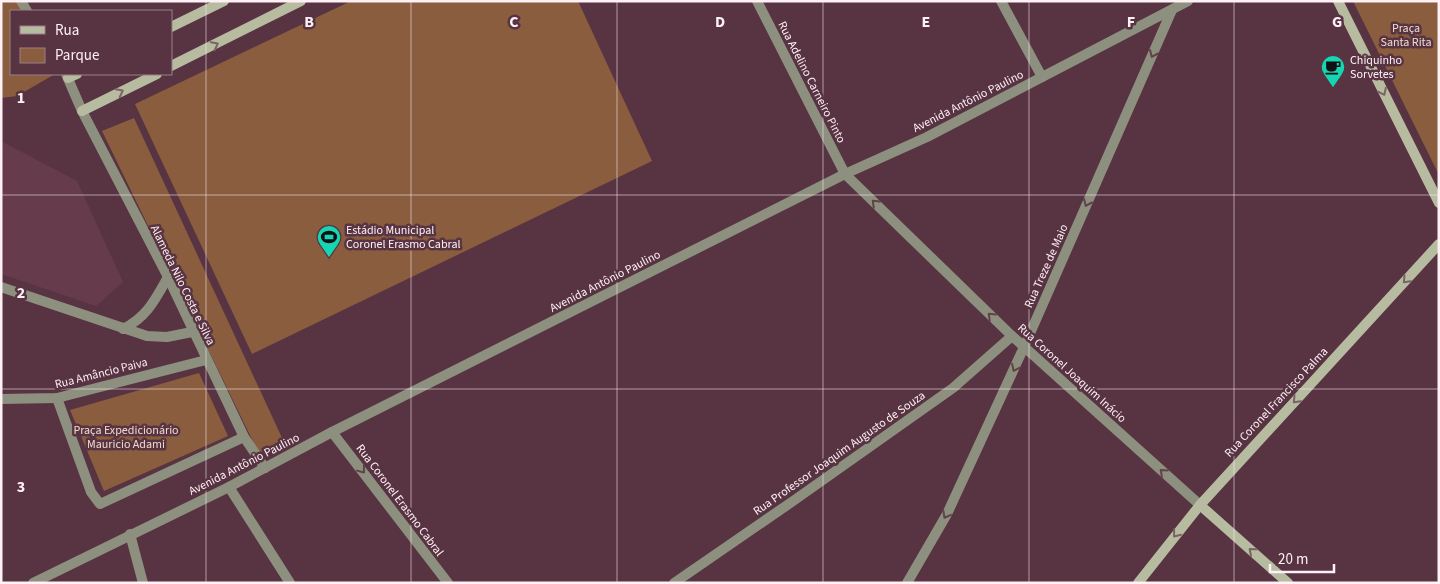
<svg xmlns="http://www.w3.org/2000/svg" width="1440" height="584" viewBox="0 0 1440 584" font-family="'Source Sans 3',sans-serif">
  <rect width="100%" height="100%" fill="#583442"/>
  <path fill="#663b4c" d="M1,141L77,181L123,282L96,306L1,274Z"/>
  <g fill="#895d3e">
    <path d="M1,1H16L21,11H11V74H55L17,96L1,98Z"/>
    <path d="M351,1H578L652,161L252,354L135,104Z"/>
    <path d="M1353,1H1439V175Z"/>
    <path d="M134,118L283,440L259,454L102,131Z"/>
    <path d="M199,373L228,436L104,491L70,410Z"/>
  </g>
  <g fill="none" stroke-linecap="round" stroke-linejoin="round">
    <g stroke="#8d907f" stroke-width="10">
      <path d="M21,1L27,11"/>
      <path d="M757,1L845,174L1012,336L1200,505"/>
      <path d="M1001,1L1042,77"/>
      <path d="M66,74L82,111L168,277L244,437L265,468"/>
      <path d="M1,287L147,336L167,337L192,332"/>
      <path d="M123,329C147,317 155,300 168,277"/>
      <path d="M57,398L91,492L100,504L244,437"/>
      <path d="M1,399L57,398L206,360"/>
      <path d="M332,432L448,583"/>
      <path d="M229,487L290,583"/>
      <path d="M130,534L143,583"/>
      <path d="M33,583L229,487L332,432L845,174L927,137L1188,1"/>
      <path d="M674,583L796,499L953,388L1012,336"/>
      <path d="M907,583L947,514L1024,347L1172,10"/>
    </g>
    <g stroke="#b7bca1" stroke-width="10">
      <path d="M1338,1L1439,203"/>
      <path d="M171,27L224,1"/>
      <path d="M171,66L301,1"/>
      <path d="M68,78L77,74"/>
      <path d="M82,111L157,74"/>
      <path d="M1200,505L1288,583"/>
      <path d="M1138,583L1200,505L1439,244"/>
    </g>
  </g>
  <defs><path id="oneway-chevron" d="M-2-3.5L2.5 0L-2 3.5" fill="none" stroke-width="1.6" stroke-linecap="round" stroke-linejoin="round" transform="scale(1.25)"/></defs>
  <g stroke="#796463">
    <use href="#oneway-chevron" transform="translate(215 45) rotate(-27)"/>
    <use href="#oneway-chevron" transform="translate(120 92) rotate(-27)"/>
    <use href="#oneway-chevron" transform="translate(1383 92) rotate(64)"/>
    <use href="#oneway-chevron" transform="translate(1406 280) rotate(133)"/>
    <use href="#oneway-chevron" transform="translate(1296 400) rotate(133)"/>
    <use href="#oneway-chevron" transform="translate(1176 534) rotate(128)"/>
    <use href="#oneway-chevron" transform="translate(1252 551) rotate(-139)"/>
  </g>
  <g stroke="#60424b">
    <use href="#oneway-chevron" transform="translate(1153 54) rotate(114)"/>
    <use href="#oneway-chevron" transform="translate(875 203) rotate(-136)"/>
    <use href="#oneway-chevron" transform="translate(1087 203) rotate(114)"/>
    <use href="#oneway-chevron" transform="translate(991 316) rotate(-136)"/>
    <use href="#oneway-chevron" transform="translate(1015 368) rotate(115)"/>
    <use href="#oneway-chevron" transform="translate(362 470) rotate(53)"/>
    <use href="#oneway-chevron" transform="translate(1163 472) rotate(-138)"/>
    <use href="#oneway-chevron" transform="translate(946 515) rotate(118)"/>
  </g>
  <path fill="none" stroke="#fef0f5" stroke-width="1" stroke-opacity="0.55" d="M206,1V583M411,1V583M617,1V583M823,1V583M1029,1V583M1234,1V583M1,195H1439M1,389H1439"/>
  <defs>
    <g id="cafe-pin" transform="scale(1.25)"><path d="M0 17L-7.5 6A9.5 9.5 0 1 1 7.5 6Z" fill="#15d5b3" stroke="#583442"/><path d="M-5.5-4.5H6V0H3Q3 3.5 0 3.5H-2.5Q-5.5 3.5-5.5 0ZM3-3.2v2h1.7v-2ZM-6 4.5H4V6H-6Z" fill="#111"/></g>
    <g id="stadium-pin" transform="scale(1.25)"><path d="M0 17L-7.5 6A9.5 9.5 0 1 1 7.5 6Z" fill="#15d5b3" stroke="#583442"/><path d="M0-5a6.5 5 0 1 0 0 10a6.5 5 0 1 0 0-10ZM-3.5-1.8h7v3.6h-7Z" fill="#111"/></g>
  </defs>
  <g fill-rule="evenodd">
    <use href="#cafe-pin" x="1333" y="67"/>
    <use href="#stadium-pin" x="329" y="237"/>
  </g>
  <g text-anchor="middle" stroke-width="5" stroke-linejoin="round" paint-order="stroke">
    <g font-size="12" fill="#efdacc" stroke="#583442">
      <text x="1406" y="32">Praça<tspan x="1406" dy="14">Santa Rita</tspan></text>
      <text x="126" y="434">Praça Expedicionário<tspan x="126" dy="14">Mauricio Adami</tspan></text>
    </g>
    <g font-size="12" fill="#fef0f5" stroke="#583442" text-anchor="start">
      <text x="1350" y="64">Chiquinho<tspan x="1350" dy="14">Sorvetes</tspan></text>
      <text x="346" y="234">Estádio Municipal<tspan x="346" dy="14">Coronel Erasmo Cabral</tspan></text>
    </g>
    <g font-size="12" fill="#fef0f5" stroke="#583442">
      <text transform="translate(812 82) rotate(63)" y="4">Rua Adelino Carneiro Pinto</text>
      <text transform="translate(968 101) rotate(-27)" y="4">Avenida Antônio Paulino</text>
      <text transform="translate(1046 266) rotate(-66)" y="4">Rua Treze de Maio</text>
      <text transform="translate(605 281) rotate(-27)" y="4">Avenida Antônio Paulino</text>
      <text transform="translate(183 285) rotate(64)" y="4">Alameda Nilo Costa e Silva</text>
      <text transform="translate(101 373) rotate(-14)" y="4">Rua Amâncio Paiva</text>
      <text transform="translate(1072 373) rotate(42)" y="4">Rua Coronel Joaquim Inácio</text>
      <text transform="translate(1276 402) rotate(-47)" y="4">Rua Coronel Francisco Palma</text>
      <text transform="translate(839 453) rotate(-35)" y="4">Rua Professor Joaquim Augusto de Souza</text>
      <text transform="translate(244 464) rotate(-27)" y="4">Avenida Antônio Paulino</text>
      <text transform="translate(400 500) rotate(53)" y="4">Rua Coronel Erasmo Cabral</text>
    </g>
  </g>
  <g font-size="16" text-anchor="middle" font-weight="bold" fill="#fef0f5" stroke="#583442" stroke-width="5" stroke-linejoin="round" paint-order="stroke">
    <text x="309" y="27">B</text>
    <text x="514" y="27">C</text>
    <text x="720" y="27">D</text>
    <text x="926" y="27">E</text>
    <text x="1131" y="27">F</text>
    <text x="1337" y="27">G</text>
    <text x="21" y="103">1</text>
    <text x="21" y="298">2</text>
    <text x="21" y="492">3</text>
  </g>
  <rect width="1440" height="584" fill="none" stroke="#fef0f5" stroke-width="5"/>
  <rect x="10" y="10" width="162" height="65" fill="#583442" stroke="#9a7f8a"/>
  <rect x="20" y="26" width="25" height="8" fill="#b7bca1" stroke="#9a7f8a"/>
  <text x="55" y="35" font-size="15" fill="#fef0f5">Rua</text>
  <rect x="20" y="48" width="25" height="15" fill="#895d3e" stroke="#9a7f8a"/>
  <text x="55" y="60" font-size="15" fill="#fef0f5">Parque</text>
  <path d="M1270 564v8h64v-8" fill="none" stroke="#fef0f5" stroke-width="2.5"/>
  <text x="1278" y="564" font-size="15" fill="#fef0f5" stroke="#583442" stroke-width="4" paint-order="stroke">20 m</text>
</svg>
